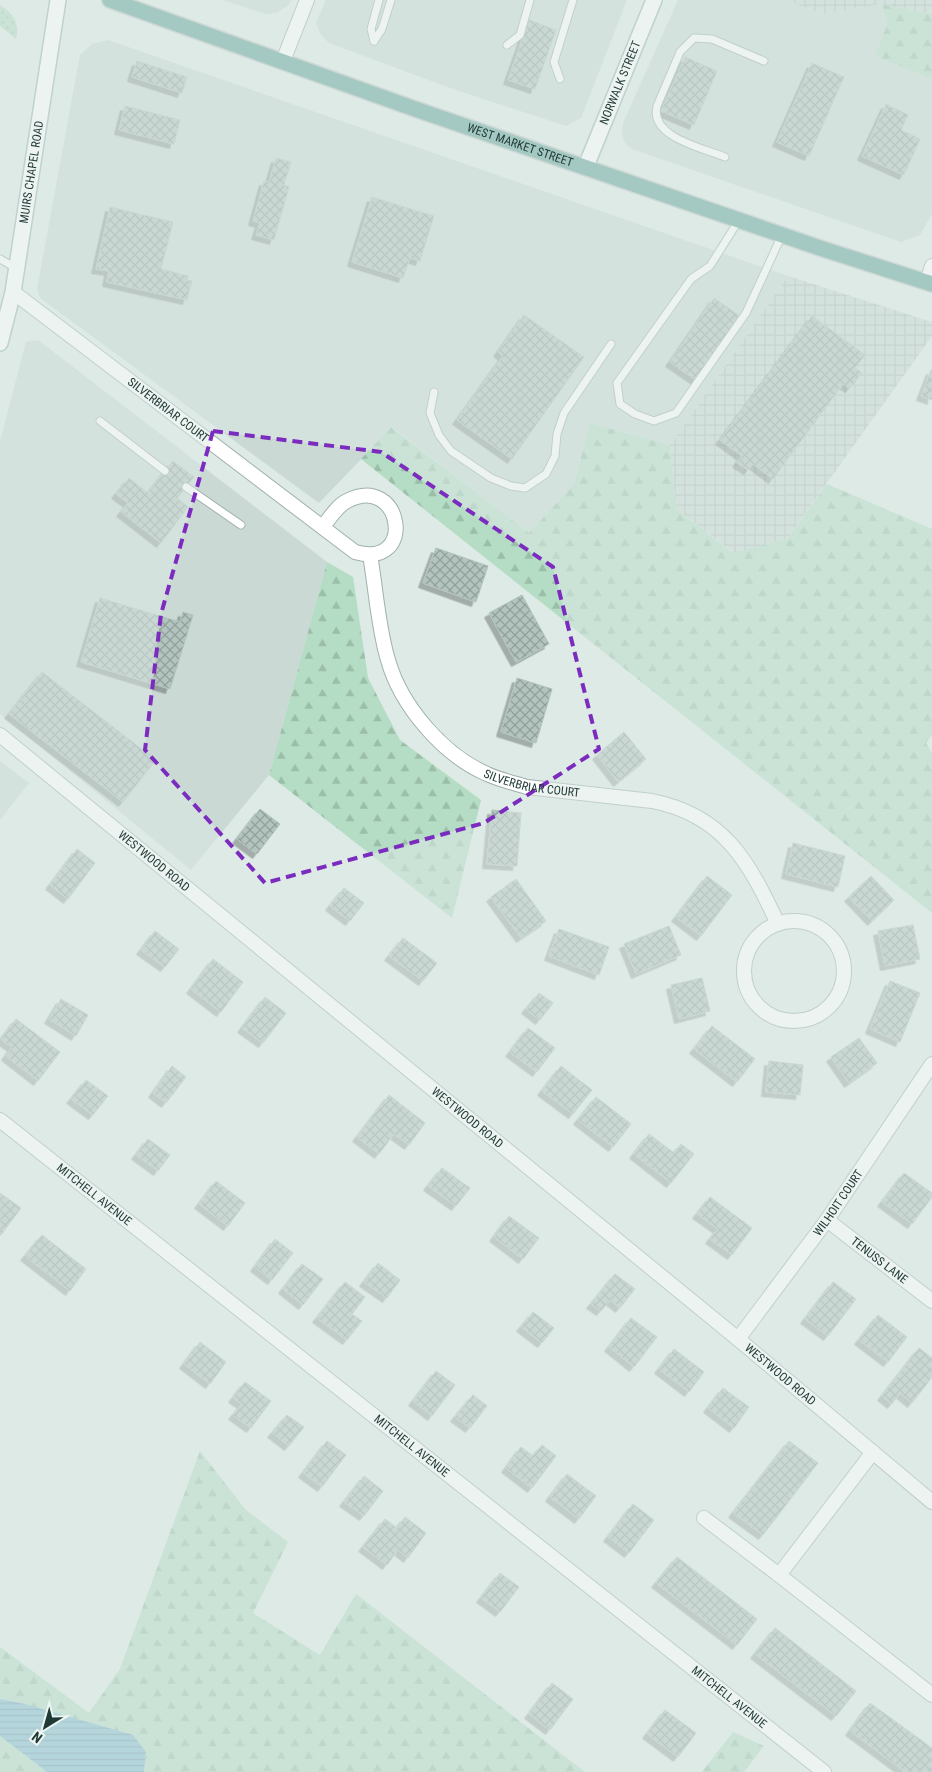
<svg xmlns="http://www.w3.org/2000/svg" width="932" height="1772" viewBox="0 0 932 1772" font-family="'Roboto Condensed',sans-serif">
  <defs>
    <pattern id="industrial-grid" width="8" height="8" patternUnits="userSpaceOnUse" patternTransform="scale(1.25)"><rect width="8" height="8" fill="#cbd9d5"/><path d="M0 4h8M4 0v8" fill="none" stroke="#aebbb7"/></pattern>
    <pattern id="grass-dots" width="8" height="8" patternUnits="userSpaceOnUse" patternTransform="scale(1.25)"><rect width="8" height="8" fill="#b5dcc4"/><path d="M2 2h.1M6 6h.1" fill="none" stroke="#9bbea9" stroke-width="1.8" stroke-linecap="round"/></pattern>
    <pattern id="forest-firs" width="22" height="20" patternUnits="userSpaceOnUse" patternTransform="scale(1.25)"><rect width="22" height="20" fill="#b5dcc4"/><path d="M5 1l3.5 6h-7zM16 11l3.5 6h-7z" fill="#9bbea9"/></pattern>
    <pattern id="water-rules" width="6" height="5" patternUnits="userSpaceOnUse" patternTransform="scale(1.25)"><rect width="6" height="5" fill="#83bdd1"/><path d="M0 2.5h6" fill="none" stroke="#6b9baa"/></pattern>
    <pattern id="building-cross-hatch" width="8" height="8" patternUnits="userSpaceOnUse" patternTransform="scale(1.25)"><rect width="8" height="8" fill="#b3c4bf"/><path d="M0 0l8 8M0 8l8-8" fill="none" stroke="#91a09c"/></pattern>
    <filter id="shadow"><feDropShadow dx="-4.5" dy="4.5" stdDeviation="0" flood-color="#0004"/></filter>
  </defs>
  <rect width="100%" height="100%" fill="#ddeae5"/>
  <g fill="#cbd9d5">
    <path d="M223,0H291L288,6L276,13L265,14Z"/>
    <path d="M326,0H627L581,118L566,126L453,89L329,43L321,35L316,23Z"/>
    <path d="M678,0H784L823,14L882,4L887,25L876,56L932,79V214L920,235L901,242L632,149L625,143L622,135L623,123Z"/>
    <path d="M108,40L788,276L670,445L590,423L574,484L529,533L392,427L319,503L40,298L37,289L80,55L92,44Z"/>
    <path d="M38,340L327,562L269,775L191,870L0,714V441L26,342Z"/>
    <path d="M0,761L29,783L0,820Z"/>
  </g>
  <g fill="url(#industrial-grid)">
    <path d="M784,0H932V15L882,4L823,14Z"/>
    <path d="M788,276L932,322V336L787,539L734,553L676,509L670,445Z"/>
  </g>
  <path fill="url(#grass-dots)" d="M0,5C13,13 20,24 16,39L0,26Z"/>
  <g fill="url(#forest-firs)">
    <path d="M882,4L932,15V79L875,56L887,25Z"/>
    <path d="M590,423L670,445L676,509L733,553L787,539L827,484L932,529V735L926,743L932,753V913L361,459L391,427L529,533L574,484Z"/>
    <path d="M327,562L353,577L368,678L400,740L481,800L452,918L269,775Z"/>
    <path d="M200,1451L245,1509L288,1542L253,1613L320,1655L356,1594L585,1772H144L146,1752L21,1703L0,1699V1647L89,1713L120,1669Z"/>
    <path d="M733,1732L764,1746L744,1772H702Z"/>
    <path d="M0,1736L47,1772H0Z"/>
  </g>
  <path fill="url(#water-rules)" d="M0,1699L21,1703L133,1735L146,1752L144,1772H47L0,1736Z"/>
  <g fill="url(#building-cross-hatch)" stroke="#b0c3bd" filter="url(#shadow)">
    <path d="M529,20L556,30L535,89L508,80Z"/>
    <path d="M685,57L717,71L694,125L661,111Z"/>
    <path d="M137,61L187,77L182,93L132,77Z"/>
    <path d="M812,63L844,77L809,156L777,142Z"/>
    <path d="M886,104L908,115L901,130L920,139L904,175L862,156Z"/>
    <path d="M125,106L180,120L174,144L119,130Z"/>
    <path d="M276,158L291,162L284,185L289,187L274,240L256,235L260,223L253,221L264,181L269,182Z"/>
    <path d="M372,197L434,216L420,261L410,258L403,278L352,262Z"/>
    <path d="M110,207L173,222L161,269L188,276L187,280L192,281L187,300L107,282L109,271L96,269Z"/>
    <path d="M714,298L740,316L696,380L670,362Z"/>
    <path d="M524,315L584,357L512,459L457,420L503,356L498,352Z"/>
    <path d="M812,316L865,355L855,368L862,373L850,388L843,384L773,479L753,464L748,470L737,463L742,456L720,440Z"/>
    <path d="M931,370H932V400L921,396Z"/>
    <path d="M173,461L194,477L177,498L188,507L161,543L121,512L128,503L116,494L129,478L148,493Z"/>
    <path d="M436,548L488,566L476,602L423,583Z"/>
    <path d="M522,595L549,644L516,662L489,613Z"/>
    <path d="M100,598L180,622L183,612L193,615L170,689L81,662Z"/>
    <path d="M42,672L156,760L123,802L9,714Z"/>
    <path d="M517,678L552,689L536,743L501,732Z"/>
    <path d="M624,732L646,759L618,782L597,755Z"/>
    <path d="M260,809L280,824L257,854L237,839Z"/>
    <path d="M492,810L521,813L517,866L487,864Z"/>
    <path d="M793,843L845,856L838,887L786,874Z"/>
    <path d="M77,849L95,863L68,899L50,885Z"/>
    <path d="M707,876L732,895L701,936L676,917Z"/>
    <path d="M871,876L894,900L872,921L849,897Z"/>
    <path d="M516,879L546,921L521,938L491,897Z"/>
    <path d="M344,888L364,903L350,921L330,906Z"/>
    <path d="M913,925L920,959L885,966L878,931Z"/>
    <path d="M669,926L681,955L636,974L624,944Z"/>
    <path d="M559,929L609,947L599,975L549,956Z"/>
    <path d="M155,931L179,949L165,967L141,950Z"/>
    <path d="M403,938L437,963L423,981L389,956Z"/>
    <path d="M213,959L243,982L221,1012L191,989Z"/>
    <path d="M702,978L710,1011L679,1019L671,985Z"/>
    <path d="M890,981L920,993L900,1042L870,1029Z"/>
    <path d="M539,993L553,1003L540,1020L526,1009Z"/>
    <path d="M265,997L286,1013L263,1043L242,1028Z"/>
    <path d="M61,999L88,1015L76,1036L49,1019Z"/>
    <path d="M16,1019L60,1052L38,1081L6,1056L12,1047L1,1039Z"/>
    <path d="M712,1026L755,1059L737,1082L694,1049Z"/>
    <path d="M528,1028L555,1048L537,1072L510,1052Z"/>
    <path d="M859,1038L877,1063L849,1083L831,1057Z"/>
    <path d="M769,1061L803,1065L800,1095L766,1092Z"/>
    <path d="M172,1066L186,1077L166,1103L153,1093Z"/>
    <path d="M561,1066L592,1090L573,1114L542,1091Z"/>
    <path d="M86,1080L108,1096L93,1115L71,1099Z"/>
    <path d="M389,1095L425,1123L409,1145L394,1134L379,1154L357,1137Z"/>
    <path d="M596,1097L631,1124L613,1147L578,1120Z"/>
    <path d="M649,1134L674,1153L681,1144L694,1154L671,1183L634,1154Z"/>
    <path d="M148,1139L170,1155L158,1171L136,1155Z"/>
    <path d="M442,1168L470,1188L456,1206L428,1186Z"/>
    <path d="M904,1173L932,1193V1197L912,1224L882,1202Z"/>
    <path d="M216,1181L245,1203L228,1226L199,1204Z"/>
    <path d="M0,1193L21,1208L1,1235L0,1234Z"/>
    <path d="M710,1197L752,1228L732,1255L710,1239L718,1229L697,1214Z"/>
    <path d="M509,1216L539,1238L523,1259L494,1237Z"/>
    <path d="M42,1235L86,1269L70,1291L25,1256Z"/>
    <path d="M275,1239L293,1253L272,1280L255,1267Z"/>
    <path d="M378,1263L400,1280L387,1298L364,1282Z"/>
    <path d="M302,1264L323,1279L303,1305L283,1289Z"/>
    <path d="M615,1274L635,1289L620,1308L610,1300L601,1311L591,1304Z"/>
    <path d="M345,1282L365,1297L352,1314L362,1321L347,1340L317,1318Z"/>
    <path d="M833,1282L856,1299L828,1336L805,1319Z"/>
    <path d="M533,1312L554,1328L542,1343L521,1327Z"/>
    <path d="M878,1315L907,1337L888,1362L859,1340Z"/>
    <path d="M631,1318L657,1337L634,1367L609,1347Z"/>
    <path d="M200,1342L226,1362L210,1384L184,1364Z"/>
    <path d="M919,1348L932,1358V1377L912,1403L900,1393L892,1404L882,1396Z"/>
    <path d="M674,1349L704,1372L689,1392L659,1369Z"/>
    <path d="M436,1371L455,1385L432,1416L413,1401Z"/>
    <path d="M245,1382L271,1401L251,1428L233,1415L242,1404L233,1398Z"/>
    <path d="M723,1388L749,1407L734,1428L708,1408Z"/>
    <path d="M473,1395L487,1406L470,1428L455,1417Z"/>
    <path d="M287,1415L304,1427L289,1446L272,1433Z"/>
    <path d="M327,1441L346,1455L322,1487L303,1473Z"/>
    <path d="M789,1441L818,1463L763,1535L733,1513Z"/>
    <path d="M542,1445L556,1456L532,1488L506,1468L521,1447L533,1456Z"/>
    <path d="M567,1474L596,1496L579,1519L550,1497Z"/>
    <path d="M364,1476L383,1491L364,1516L344,1502Z"/>
    <path d="M633,1504L654,1520L629,1553L608,1537Z"/>
    <path d="M405,1517L426,1533L408,1558L398,1550L387,1565L363,1547L385,1519L397,1528Z"/>
    <path d="M677,1557L757,1619L737,1645L656,1583Z"/>
    <path d="M500,1573L519,1587L500,1612L481,1598Z"/>
    <path d="M775,1628L856,1691L836,1716L755,1654Z"/>
    <path d="M552,1683L573,1699L550,1730L529,1714Z"/>
    <path d="M870,1703L932,1748V1772H905L850,1731Z"/>
    <path d="M665,1710L696,1733L678,1757L647,1734Z"/>
  </g>
  <g fill="none" stroke-linecap="round" stroke-linejoin="round">
    <g stroke="#a0b1ad" stroke-width="9">
      <g id="lane">
        <path d="M374,41L382,29L391,0"/>
        <path d="M374,41L371,29L379,0"/>
        <path d="M507,45L520,35L530,0"/>
        <path d="M560,79L554,62L573,0"/>
        <path d="M725,157C703,148 649,137 657,106L680,52L694,38L712,39L764,61"/>
        <path d="M739,220L710,266L691,279L617,383L620,404L635,414L654,421L676,413L746,313L782,235"/>
        <path d="M0,259L16,268"/>
        <path d="M434,392L430,413L439,435L451,451L491,478L511,486L525,488L546,474L555,456L557,434L564,413L611,344"/>
        <path d="M100,421L165,471"/>
        <path d="M186,487L241,525"/>
      </g>
    </g>
    <g stroke="#a0b1ad" stroke-width="16">
      <g id="street">
        <path d="M283,61L307,0"/>
        <path d="M927,283L932,266"/>
        <path id="s1" d="M13,292L355,552C418,570 402,472 347,501C338,505 330,518 323,526"/>
        <path id="s2" d="M370,555C376,589 378,627 388,660C401,706 443,755 487,774C500,780 514,783 527,787L652,801C724,815 749,862 778,924"/>
        <path id="s3" d="M0,735L738,1339L932,1502"/>
        <circle cx="794" cy="971" r="50"/>
        <path id="s4" d="M0,1120L824,1772"/>
        <path id="s5" d="M827,1220L932,1301"/>
        <path id="s6" d="M738,1339L827,1220L932,1064"/>
        <path d="M873,1452L779,1575L932,1695"/>
        <path d="M704,1518L779,1575"/>
      </g>
    </g>
    <g stroke="#9cb6af" stroke-width="18">
      <g id="secondary">
        <path id="s7" d="M586,166L654,0"/>
        <path id="s8" d="M0,343L13,292L58,0"/>
      </g>
    </g>
    <g stroke="#bcc4c2" stroke-width="18">
      <g id="primary">
        <path id="s9" d="M110,0L418,110L823,249L932,284"/>
      </g>
    </g>
    <use href="#lane" stroke="#fff" stroke-width="7"/>
    <use href="#street" stroke="#fff" stroke-width="14"/>
    <use href="#secondary" stroke="#fff" stroke-width="15"/>
    <use href="#primary" stroke="#60a197" stroke-width="15"/>
  </g>
  <path d="M0 0H932V1772H0ZM213,431L381,452L553,567L599,749L484,823L265,883L145,750L161,614Z" fill="#ddeae5" fill-opacity=".55" fill-rule="evenodd"/>
  <path fill="none" stroke="#7b2cbf" stroke-width="4" stroke-dasharray="10 6" stroke-linejoin="round" d="M213,431L381,452L553,567L599,749L484,823L265,883L145,750L161,614Z"/>
  <g text-anchor="middle" stroke-width="5" stroke-linejoin="round" paint-order="stroke">
    <g font-size="12" fill="#1f3935" stroke="#edf6f3">
      <text dy="4" stroke="none"><textPath href="#s7" startOffset="90">NORWALK STREET</textPath></text>
      <text dy="4" stroke="none"><textPath href="#s9" startOffset="435">WEST MARKET STREET</textPath></text>
      <text dy="4" stroke="none"><textPath href="#s8" startOffset="174">MUIRS CHAPEL ROAD</textPath></text>
      <text dy="4" stroke="none"><textPath href="#s1" startOffset="195">SILVERBRIAR COURT</textPath></text>
      <text dy="4" stroke="none"><textPath href="#s2" startOffset="308">SILVERBRIAR COURT</textPath></text>
      <text dy="4" stroke="none"><textPath href="#s3" startOffset="199">WESTWOOD ROAD</textPath></text>
      <text dy="4" stroke="none"><textPath href="#s3" startOffset="604">WESTWOOD ROAD</textPath></text>
      <text dy="4" stroke="none"><textPath href="#s4" startOffset="120">MITCHELL AVENUE</textPath></text>
      <text dy="4" stroke="none"><textPath href="#s6" startOffset="169">WILHOIT COURT</textPath></text>
      <text dy="4" stroke="none"><textPath href="#s5" startOffset="66">TENUSS LANE</textPath></text>
      <text dy="4" stroke="none"><textPath href="#s3" startOffset="1009">WESTWOOD ROAD</textPath></text>
      <text dy="4" stroke="none"><textPath href="#s4" startOffset="525">MITCHELL AVENUE</textPath></text>
      <text dy="4" stroke="none"><textPath href="#s4" startOffset="930">MITCHELL AVENUE</textPath></text>
    </g>
  </g>
  <g transform="translate(45 1727) rotate(217)" stroke="#edf6f3" stroke-width="4" paint-order="stroke">
  <path d="M0-4L9 19L0 12L-9 19Z" fill="#1f3935"/>
  <text y="-8" font-size="14" font-weight="bold" text-anchor="middle" fill="#1f3935">N</text>
  </g>
</svg>
